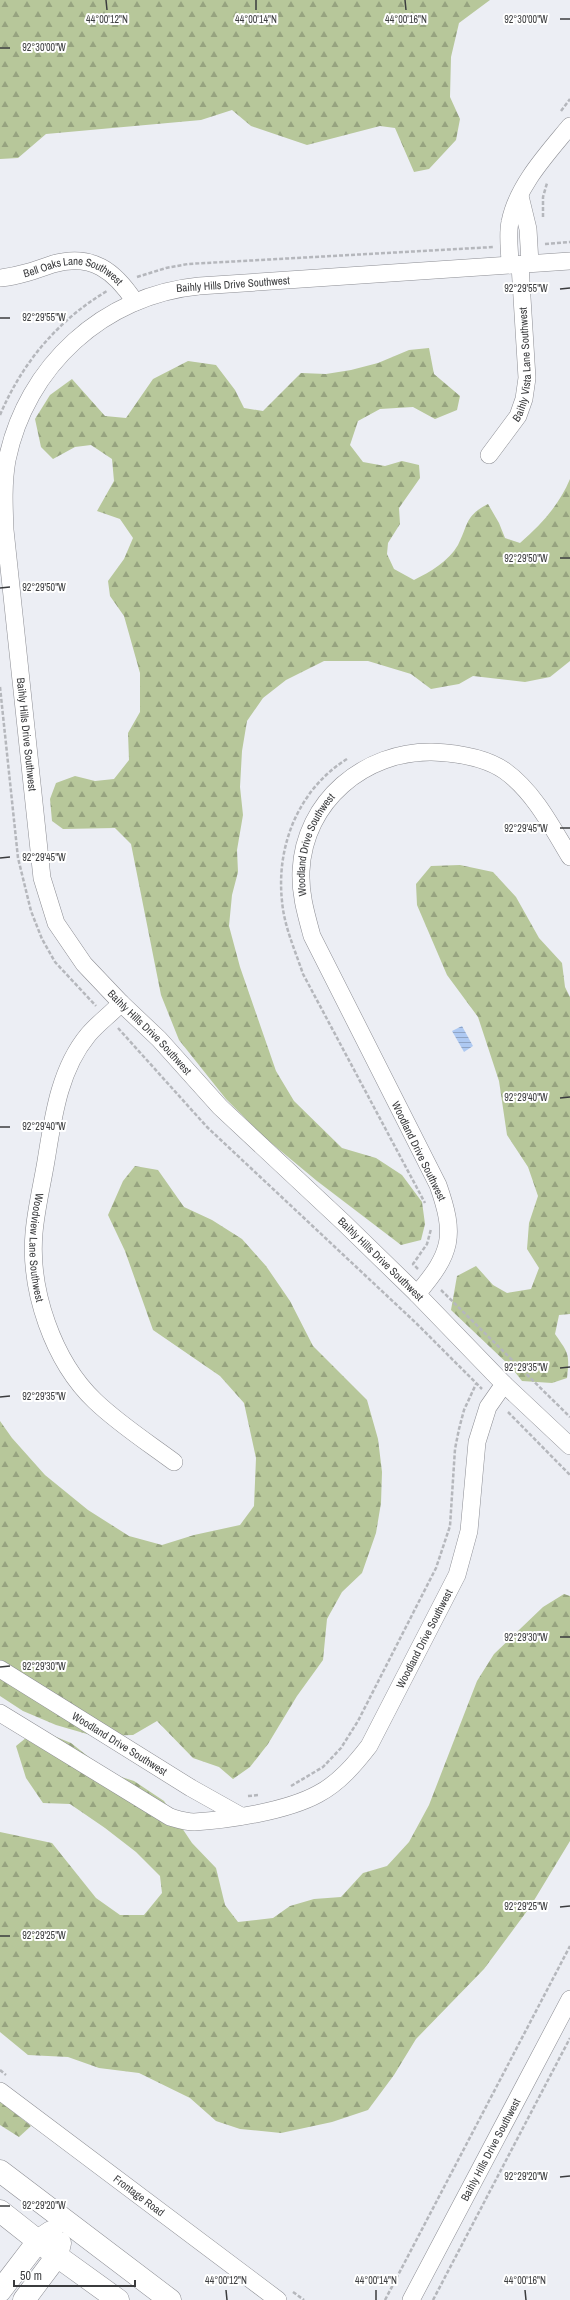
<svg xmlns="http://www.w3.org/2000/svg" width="570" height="2300" viewBox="0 0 570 2300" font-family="'Archivo Narrow',sans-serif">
  <defs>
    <pattern id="forest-firs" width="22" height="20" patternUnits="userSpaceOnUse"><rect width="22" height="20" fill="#b7c79a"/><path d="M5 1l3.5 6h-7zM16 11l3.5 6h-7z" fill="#96a37f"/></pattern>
    <pattern id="water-rules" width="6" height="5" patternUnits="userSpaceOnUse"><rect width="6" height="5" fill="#aec9f2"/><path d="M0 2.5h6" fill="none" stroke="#8fa4c5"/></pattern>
  </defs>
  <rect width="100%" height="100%" fill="#eceef4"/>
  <g fill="url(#forest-firs)">
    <path d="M0,0H490L459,23L451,57L450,97L460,119L456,140L429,169L414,172L395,128L380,126L307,145L251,126L232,110L201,120L46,134L18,158L0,159Z"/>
    <path d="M429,348L434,374L460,396L457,410L435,419L413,407L380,409L358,421L350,445L363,462L385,466L402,461L419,465L420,478L399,508L400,524L388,543L387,554L394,569L414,580C430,572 449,561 458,545C469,523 465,516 488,504L499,523L505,538L520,543C542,524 559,505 570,479V661L550,677L525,682L473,676L459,684L431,689L411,674L368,661H324L286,680L263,698L247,721L242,751L240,787L243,815L237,850L238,872L232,895L229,926L240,967L276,1071L294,1101L342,1148L376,1158L402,1175L422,1202L425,1224L421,1240L401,1245L317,1181L264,1137L226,1099L179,1040L161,995L131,844L115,828L63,829L52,821L50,799L56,783L75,776L95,781L114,779L129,760L128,733L140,712V673L124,616L110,596L108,581L124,559L133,538L120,519L97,511L114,481L112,459L91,445L75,447L53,459L41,447L35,419L50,395L72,379L105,416L126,418L153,379L188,361L216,365L235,390L244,408L263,411L301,373L326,374L351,370L378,363L409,350Z"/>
    <path d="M460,865L493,872L516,897L539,938L562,963L565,987L570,997V1314L559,1315L555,1334C568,1353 570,1353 567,1378L552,1383L522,1381L511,1367L451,1310L457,1276L476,1266L493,1285L507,1293L531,1289L539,1268L527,1249L529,1223L538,1196L528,1167L507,1135L499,1081L478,1017L447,975L417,905L416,884L431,866Z"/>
    <path d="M135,1166L158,1170L184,1207L212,1220L242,1239L266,1266L290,1301L313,1346L367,1400L378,1439L382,1472L381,1503L376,1533L362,1573L342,1592L327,1619L323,1660L297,1696L268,1744L250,1767L233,1779L219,1767L193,1758L157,1721L133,1735L94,1736L56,1725L23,1711L0,1696V1421L12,1438L45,1475L88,1510L129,1536L162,1545L194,1535L240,1525L254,1506L256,1458L244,1403L220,1376L153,1330L125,1251L108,1215L123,1181Z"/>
    <path d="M564,1594L570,1596V1841L530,1907L484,1969L416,2039L394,2075L368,2110L332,2122L281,2133L240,2129L216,2121L190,2098L139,2073L99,2068L68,2057L28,2055L0,2032V1832L52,1843L96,1898L120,1915H144L162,1893L160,1876L136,1852L105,1828L70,1804L43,1803L26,1778L16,1746L37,1729L71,1743L109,1773L134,1781L164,1801L192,1843L216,1868L225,1905L238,1922L273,1918L290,1906L314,1899L341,1897L363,1873L387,1866L409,1842L429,1805L477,1681L494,1654L543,1607Z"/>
    <path d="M0,2101L31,2126L19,2137L0,2125Z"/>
  </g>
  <path fill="url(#water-rules)" d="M462,1026L473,1046L464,1052L452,1031Z"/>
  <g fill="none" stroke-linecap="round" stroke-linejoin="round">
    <g stroke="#8c8d93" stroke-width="18">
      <g id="street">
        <path d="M520,196L528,229L530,263"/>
        <path id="s1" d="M570,261L199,286C104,295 26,366 7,460C3,483 4,506 5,530L42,878L56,923L84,964L121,1003L159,1039L220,1107L343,1222L417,1294L504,1384L570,1446"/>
        <path d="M510,265C510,252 507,235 510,222C517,186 547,154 570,126"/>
        <path id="s2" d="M0,278C19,276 36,270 53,264C92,253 115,271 135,302"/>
        <path id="s3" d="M489,455L518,416L524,399L527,378L520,265"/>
        <path id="s4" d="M121,1003C111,1014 98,1023 88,1035C59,1070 53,1118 46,1161C42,1185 36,1209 34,1233C29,1290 53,1361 95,1401C119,1424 147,1442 174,1462"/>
        <path id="s5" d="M417,1294C452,1253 456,1236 438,1185L312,936C306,914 300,894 301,871C304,801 365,751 432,752C456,753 485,757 505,771C534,792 552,827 570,857"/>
        <path id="s6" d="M0,1669L191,1788L241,1816"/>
        <path id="s7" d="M0,1713L170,1817C177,1819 186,1822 194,1822C229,1820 287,1811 318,1794C339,1783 355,1764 369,1746L457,1575L469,1531L477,1442L488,1407L504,1384"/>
        <path id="s8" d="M0,2091L278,2300"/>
        <path id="s9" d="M411,2300L570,1999"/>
      </g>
    </g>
    <g stroke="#8c8d93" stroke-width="23">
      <g id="primary">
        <path d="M0,2171L170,2300"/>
        <path d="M0,2211L57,2256L118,2300"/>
        <path d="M0,2291L39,2240L51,2232"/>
        <path d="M24,2300L57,2256L60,2243"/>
      </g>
    </g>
    <g stroke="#b5b7bc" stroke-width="2.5" stroke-dasharray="4 2" stroke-linecap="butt">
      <path d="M561,111L570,99"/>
      <path d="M543,217V197L547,183"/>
      <path d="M545,244L570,242"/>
      <path d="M137,277L166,268L188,264L494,247"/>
      <path d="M0,415C22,363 58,320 107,291"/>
      <path d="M0,687L18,858L31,911L42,939L55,962L96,1006"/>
      <path d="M347,759C299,789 276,845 282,901C284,926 295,950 303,974L425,1203"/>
      <path d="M118,1028L207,1127L416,1323L482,1389"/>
      <path d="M418,1269L413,1264L427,1244L431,1229"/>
      <path d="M441,1290L570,1417"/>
      <path d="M508,1412L570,1475"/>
      <path d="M291,1786L323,1767L341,1748L358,1721L436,1568L450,1526L455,1449L459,1429L464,1410L476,1384"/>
      <path d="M248,1796L259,1795"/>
      <path d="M0,2070L6,2075"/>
      <path d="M293,2292L304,2300"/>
      <path d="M385,2300L570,1946"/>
      <path d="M433,2300L570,2038"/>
    </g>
    <use href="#street" stroke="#fff" stroke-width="17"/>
    <use href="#primary" stroke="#fff" stroke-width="22"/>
  </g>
  <path fill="none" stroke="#3b3c3e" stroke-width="1.5" d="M106,0L107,10M256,0V10M405,0L406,10M560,19H570M0,48H10M560,289L570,288M0,318H10M560,558H570M0,588L10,587M560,828H570M0,858L10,857M560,1098L570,1097M0,1127H10M560,1368L570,1367M0,1397L10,1396M560,1637H570M0,1667L10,1666M560,1907L570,1906M0,1936H10M560,2177L570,2176M0,2206H10M226,2290L227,2300M376,2290V2300M525,2290L526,2300"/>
  <g text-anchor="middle" stroke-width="4" stroke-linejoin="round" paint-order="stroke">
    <g font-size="11" fill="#3b3c3e" stroke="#fff">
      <text dy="4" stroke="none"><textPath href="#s2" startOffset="77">Bell Oaks Lane Southwest</textPath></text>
      <text transform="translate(233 284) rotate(-4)" y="4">Baihly Hills Drive Southwest</text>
      <text dy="4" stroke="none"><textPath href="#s3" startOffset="101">Baihly Vista Lane Southwest</textPath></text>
      <text dy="4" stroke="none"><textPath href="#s1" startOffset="925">Baihly Hills Drive Southwest</textPath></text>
      <text dy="4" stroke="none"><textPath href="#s5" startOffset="494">Woodland Drive Southwest</textPath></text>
      <text dy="4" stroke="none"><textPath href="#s1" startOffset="1261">Baihly Hills Drive Southwest</textPath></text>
      <text transform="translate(419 1151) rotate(64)" y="4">Woodland Drive Southwest</text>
      <text dy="4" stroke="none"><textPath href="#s4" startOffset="268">Woodview Lane Southwest</textPath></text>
      <text dy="4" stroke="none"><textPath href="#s1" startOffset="1585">Baihly Hills Drive Southwest</textPath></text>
      <text dy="4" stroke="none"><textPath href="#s7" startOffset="543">Woodland Drive Southwest</textPath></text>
      <text dy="4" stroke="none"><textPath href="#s6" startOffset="141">Woodland Drive Southwest</textPath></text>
      <text dy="4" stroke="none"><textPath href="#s9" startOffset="170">Baihly Hills Drive Southwest</textPath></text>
      <text dy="4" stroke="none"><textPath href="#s8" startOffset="174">Frontage Road</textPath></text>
    </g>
  </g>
  <g font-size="10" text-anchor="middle" fill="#3b3c3e" stroke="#fff" stroke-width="4" stroke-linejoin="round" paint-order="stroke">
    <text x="526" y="23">92°30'00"W</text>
    <text x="107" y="23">44°00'12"N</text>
    <text x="256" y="23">44°00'14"N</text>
    <text x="406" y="23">44°00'16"N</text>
    <text x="44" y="51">92°30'00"W</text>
    <text x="526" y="292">92°29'55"W</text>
    <text x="44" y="321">92°29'55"W</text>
    <text x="526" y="562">92°29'50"W</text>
    <text x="44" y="591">92°29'50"W</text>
    <text x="526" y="832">92°29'45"W</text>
    <text x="44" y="861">92°29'45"W</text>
    <text x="526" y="1101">92°29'40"W</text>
    <text x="44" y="1130">92°29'40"W</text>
    <text x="526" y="1371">92°29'35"W</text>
    <text x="44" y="1400">92°29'35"W</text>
    <text x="526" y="1641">92°29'30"W</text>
    <text x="44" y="1670">92°29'30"W</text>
    <text x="526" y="1910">92°29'25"W</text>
    <text x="44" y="1939">92°29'25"W</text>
    <text x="526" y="2180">92°29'20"W</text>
    <text x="44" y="2209">92°29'20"W</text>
    <text x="226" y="2284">44°00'12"N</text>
    <text x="376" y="2284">44°00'14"N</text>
    <text x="525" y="2284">44°00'16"N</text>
  </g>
  <path d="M14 2280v6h121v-6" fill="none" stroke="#3b3c3e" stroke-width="2"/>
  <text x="20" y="2280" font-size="12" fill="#3b3c3e" stroke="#ffffff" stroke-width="3" paint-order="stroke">50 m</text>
</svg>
